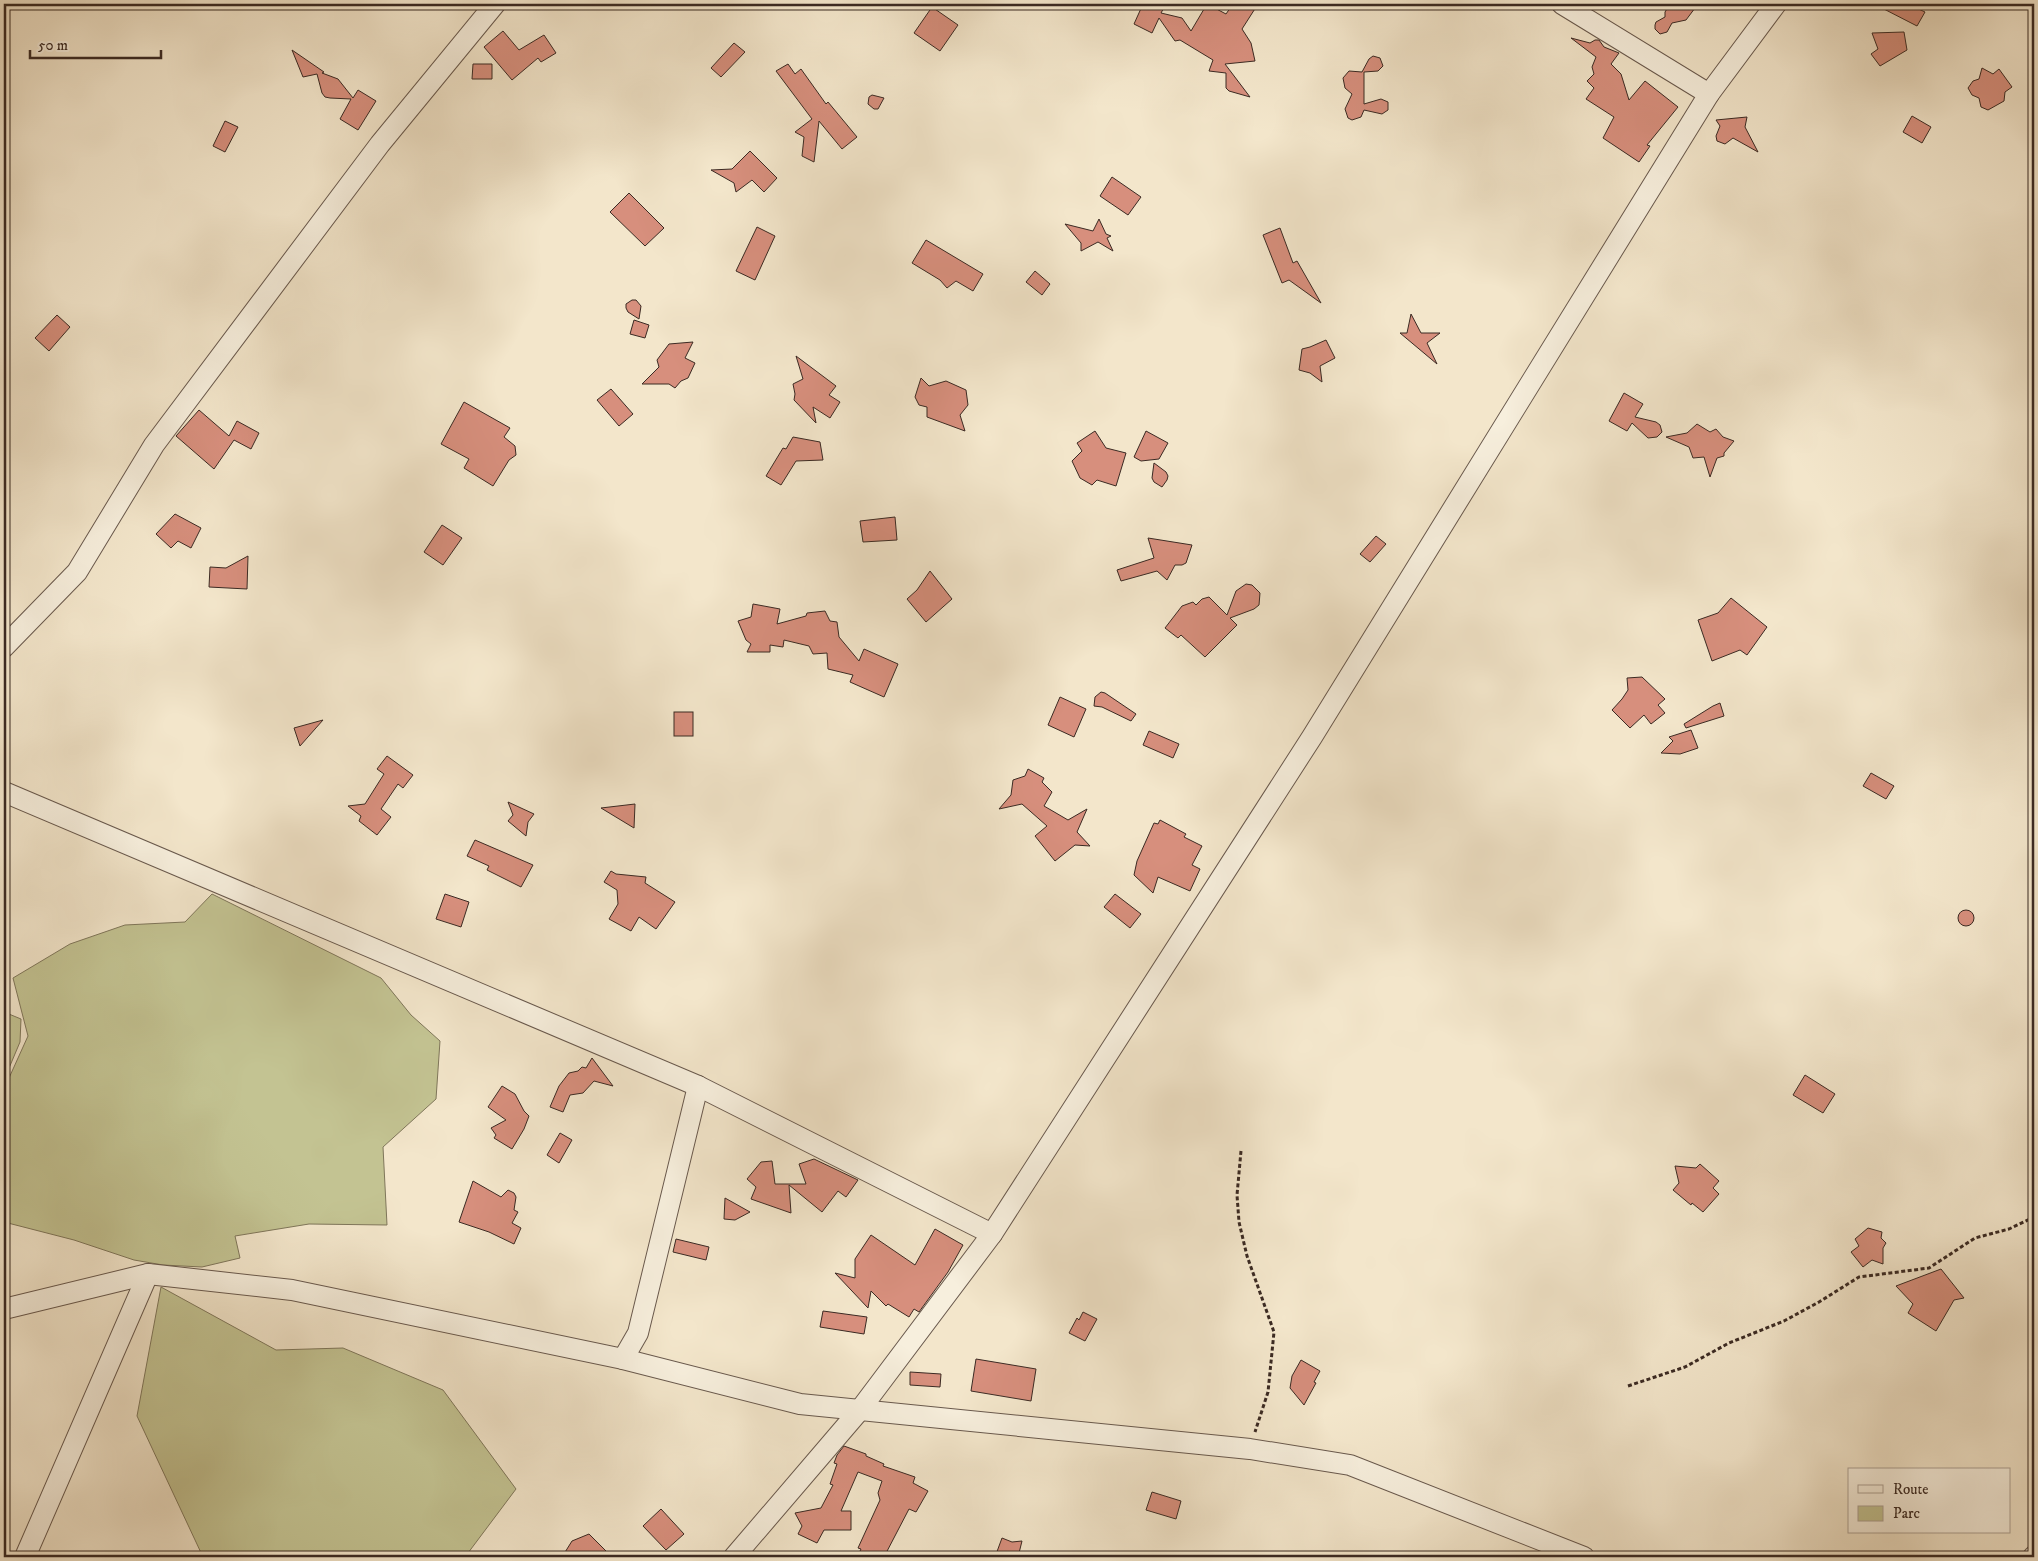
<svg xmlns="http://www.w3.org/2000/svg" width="2038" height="1561" viewBox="0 0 2038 1561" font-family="'IM FELL DW Pica',serif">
  <rect width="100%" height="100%" fill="#f3e6cb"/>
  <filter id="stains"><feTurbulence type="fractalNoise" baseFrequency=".004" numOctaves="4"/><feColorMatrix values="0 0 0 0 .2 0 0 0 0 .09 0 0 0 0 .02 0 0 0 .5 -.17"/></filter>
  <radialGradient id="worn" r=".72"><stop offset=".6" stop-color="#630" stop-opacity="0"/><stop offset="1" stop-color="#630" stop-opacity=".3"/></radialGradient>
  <g fill="#c3c392" stroke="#7f765a">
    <path d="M212,894L381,978L411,1015L440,1041L436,1099L383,1147L387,1225L309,1224L235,1236L240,1258L202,1267L163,1265L134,1260L74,1240L4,1222V1089L28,1036L13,978L70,944L125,925L185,922Z"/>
    <path d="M4,1012L21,1019L20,1042L4,1080Z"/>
    <path d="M161,1287L276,1350L343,1348L443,1390L516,1489L465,1557H203L137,1416Z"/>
  </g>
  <g fill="#d78f7d" stroke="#3b2a23">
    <path d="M1143,4H1166L1161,13L1182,18L1191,31L1207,4L1226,14L1233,4H1258L1242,29L1251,43L1255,61L1225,64L1250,97L1229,91L1226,88V73L1209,71L1213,60L1180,40L1175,41L1159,18L1152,33L1134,24Z"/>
    <path d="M1670,4H1698L1686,20L1672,23L1667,32L1660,34L1655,29V25L1656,22L1665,17V12Z"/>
    <path d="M1908,4L1925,12L1917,26L1880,7Z"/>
    <path d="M932,7L958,25L940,51L914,33Z"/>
    <path d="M503,31L519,50L544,35L556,53L541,62L538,58L512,80L484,47Z"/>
    <path d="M1904,32L1907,50L1880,66L1871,54L1878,49L1872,33Z"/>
    <path d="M1571,38L1590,43L1595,40H1599L1604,47L1619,53L1611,64L1621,74L1629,100L1645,81L1678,107L1647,145L1650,146L1639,162L1603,138L1614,117L1586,99L1594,88L1587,81L1594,74L1592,67L1596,57Z"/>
    <path d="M734,43L745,52L721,77L711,68Z"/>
    <path d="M292,50L324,72L322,73L338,79L353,98L358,90L376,101L358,130L340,119L351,99L330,98L325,97L322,93L317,74L303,77Z"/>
    <path d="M1373,56L1380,58L1383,66L1378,71L1364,72V104L1381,99L1388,102V110L1382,114L1364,110L1361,117L1352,120L1348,118L1345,109L1352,94L1345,88L1343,78L1349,71L1362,72L1369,59Z"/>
    <path d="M473,64H492V79H472Z"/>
    <path d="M788,64L795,74L801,69L826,104L828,102L857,137L842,149L819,121L814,162L802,156L804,137L795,132L812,119L776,71Z"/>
    <path d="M1982,68L1993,74L1999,69L2012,87L2005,92L2004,101L1988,110L1981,107L1979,98L1972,95L1968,88L1973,81L1979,79Z"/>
    <path d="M872,95L884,98L878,109H874L868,104L869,97Z"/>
    <path d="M1912,116L1931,127L1922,143L1903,132Z"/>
    <path d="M1747,117L1745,127L1758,152L1733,138L1725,144L1717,141L1716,136L1720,126L1716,120Z"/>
    <path d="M225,121L238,127L225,152L213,146Z"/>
    <path d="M750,151L777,178L764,192L752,180L736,192L734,183L711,170L732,169Z"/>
    <path d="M1112,177L1141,197L1128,215L1100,196Z"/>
    <path d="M629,193L664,228L645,246L610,212Z"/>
    <path d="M1099,219L1106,234L1111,236L1107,238L1113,251L1098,242L1081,251V243L1065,224L1093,231Z"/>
    <path d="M757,227L775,236L755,280L736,271Z"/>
    <path d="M1280,228L1293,263L1297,261L1321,303L1289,280L1282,283L1263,235Z"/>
    <path d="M926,240L983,274L973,291L956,281L947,288L940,280L912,263Z"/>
    <path d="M1035,271L1050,284L1042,295L1026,282Z"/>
    <path d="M632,300H636L641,306L639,319L628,312L626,308V304Z"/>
    <path d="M1411,314L1421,333H1440L1427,343L1437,364L1400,333H1407Z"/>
    <path d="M57,315L70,327L49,351L35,338Z"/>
    <path d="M634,320L649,325L645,338L630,334Z"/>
    <path d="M1326,340L1335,358L1320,366L1322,382L1310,373L1299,370L1302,349L1310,347Z"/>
    <path d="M693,342L685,358L695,363L688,378L681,381L675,388L669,384H642L659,367L657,360L669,344Z"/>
    <path d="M796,356L836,386L829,395L840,402L830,418L813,407L816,423L794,400L795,394L793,384L803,379Z"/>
    <path d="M921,378L929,386L946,381L966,390L968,405L960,415L965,431L927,417V407L919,405L915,397Z"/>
    <path d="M611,389L633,414L619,426L597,400Z"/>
    <path d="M1624,393L1643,404L1635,417L1656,422L1660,425L1662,432L1657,437L1648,438L1632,423L1627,431L1609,421Z"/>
    <path d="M464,402L510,428L504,437L515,446L516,455L509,460L493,486L464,468L469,459L441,444Z"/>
    <path d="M199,410L229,436L237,421L259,433L251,449L234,440L214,469L176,436Z"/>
    <path d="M1697,424L1710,432L1716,429L1723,437L1734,441L1724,453V456L1717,458L1710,477L1704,457L1693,458L1689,447L1666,437L1687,433Z"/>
    <path d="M1095,431L1106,448L1126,453L1116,486L1097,480L1092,485L1080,478L1072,461L1082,451L1077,443Z"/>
    <path d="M1146,431L1168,443L1159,459L1141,461L1134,457Z"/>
    <path d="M793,437L820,442L823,460L796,461L781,485L766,476L783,448L786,449Z"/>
    <path d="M1154,463L1166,472L1168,476L1167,480L1162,487L1154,482L1152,478Z"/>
    <path d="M175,514L201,528L191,548L178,541L171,548L156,534Z"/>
    <path d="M895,517L897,540L863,542L860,521Z"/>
    <path d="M442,525L462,538L443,565L424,552Z"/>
    <path d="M1376,536L1386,544L1370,562L1360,554Z"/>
    <path d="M1148,538L1192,545L1186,563L1182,565H1175L1167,580L1157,571L1121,581L1117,570L1154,558Z"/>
    <path d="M248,556L247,589L209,587L210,567L226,568Z"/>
    <path d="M930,571L952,599L926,622L907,599L917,590Z"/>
    <path d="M1246,584L1252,585L1260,593L1259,605L1254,609L1230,618L1237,625L1205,657L1181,635L1178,638L1165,628L1182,606L1193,602L1196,605L1202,599L1209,597L1227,615L1236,591Z"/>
    <path d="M1731,598L1767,627L1747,655L1740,650L1712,661L1698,620L1718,613Z"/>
    <path d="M753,604L780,609L777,624L806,616L807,613L825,611L830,621L837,622L839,637L859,661L864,649L898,664L884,697L850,682L853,675L828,669L827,653L813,654L809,646L784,640L783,647L770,645V652H747L751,644L746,640L738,621L751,617Z"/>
    <path d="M1642,677L1665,699L1658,705L1665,713L1651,724L1644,715L1630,728L1612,710L1622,699L1628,690L1627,678Z"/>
    <path d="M1101,692L1105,693L1136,714L1131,721L1102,707L1094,706L1095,697Z"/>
    <path d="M1060,697L1086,709L1074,737L1048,725Z"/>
    <path d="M1720,703L1724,716L1686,728L1684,724L1713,706Z"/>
    <rect x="674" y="712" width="19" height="24"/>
    <path d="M323,720L300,746L294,728Z"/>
    <path d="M1691,730L1698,748L1680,754L1661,753L1673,741L1669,737Z"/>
    <path d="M1149,731L1179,744L1173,758L1143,745Z"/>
    <path d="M387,756L413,775L403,788L398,784L381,809L391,817L377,835L359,821L361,816L348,806L365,804L384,774L377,769Z"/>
    <path d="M1028,769L1044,778L1042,782L1052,792L1044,806L1068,820L1087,809L1077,832L1090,846L1075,845L1055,861L1035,836L1047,826L1022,804L999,809L1011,795L1013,780L1025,776Z"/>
    <path d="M1871,773L1894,786L1886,799L1863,786Z"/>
    <path d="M508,802L534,814L528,822L526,836L508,821L513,815Z"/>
    <path d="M635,804L634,828L601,808Z"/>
    <path d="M1160,820L1186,834L1184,837L1202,846L1192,865L1200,869L1190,891L1158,877L1153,893L1134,875L1137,861L1154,823L1158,824Z"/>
    <path d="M475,840L533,865L521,887L487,870L489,866L467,856Z"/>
    <path d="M611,871L616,874L646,877L645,883L675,902L656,929L639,917L631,931L609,919L618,904L617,890L604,882Z"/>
    <path d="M445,894L469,902L461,927L436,919Z"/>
    <path d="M1115,894L1141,914L1130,928L1104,907Z"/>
    <circle cx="1966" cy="918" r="8"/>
    <path d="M592,1058L613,1086L594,1081L583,1093L570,1095L563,1112L550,1107L559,1086L569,1073L578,1071L582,1067L586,1068Z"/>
    <path d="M1805,1075L1835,1094L1823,1113L1793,1095Z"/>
    <path d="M502,1086L515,1094L524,1111L529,1116L524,1129L512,1149L494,1138L496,1135L491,1128L506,1120L488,1107Z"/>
    <path d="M560,1133L572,1140L559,1163L547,1155Z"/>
    <path d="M814,1159L858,1180L846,1197L838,1191L822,1212L789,1185L791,1213L751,1199L756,1187L747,1179L761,1162L772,1161L775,1184H806L799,1164Z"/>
    <path d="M1700,1164L1719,1181L1713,1188L1719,1194L1703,1212L1692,1203L1691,1205L1673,1190L1679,1183L1675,1166L1696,1168Z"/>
    <path d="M473,1181L501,1197L508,1190L514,1193L516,1197L514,1210L518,1212L512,1223L521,1228L514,1244L489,1232L459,1222Z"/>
    <path d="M725,1198L750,1212L735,1220L724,1219Z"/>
    <path d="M1868,1228L1882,1232L1881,1238L1886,1243L1883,1248V1264L1872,1260L1863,1267L1851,1252L1859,1246L1855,1239Z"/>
    <path d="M935,1229L963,1245L948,1272L919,1312L914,1309L909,1317L888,1304L886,1306L871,1291L868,1308L835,1273L855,1278V1259L871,1235L915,1265Z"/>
    <path d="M676,1239L709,1247L706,1260L673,1252Z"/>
    <path d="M1941,1269L1964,1298L1954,1300L1936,1331L1908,1313L1913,1304L1896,1286Z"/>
    <path d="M823,1311L867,1317L864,1334L820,1327Z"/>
    <path d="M1083,1312L1097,1319L1085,1341L1069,1333L1077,1318L1079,1320Z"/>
    <path d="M976,1359L1036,1369L1031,1401L971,1391Z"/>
    <path d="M1301,1360L1320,1371L1314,1382L1316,1383L1304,1405L1290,1388L1292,1376Z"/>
    <path d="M910,1372L941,1374L940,1387L910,1385Z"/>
    <path d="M844,1446L866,1454V1456L884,1464L883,1466L915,1477L913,1483L928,1491L916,1512L909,1509L884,1557H857L861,1549L858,1548L880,1500L878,1493L882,1481L858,1472L841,1511H851V1530H824L817,1543L798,1534L802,1526L795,1513L821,1508L833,1485L830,1484L837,1464L834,1463L837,1455Z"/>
    <path d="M1152,1492L1181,1501L1176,1519L1146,1510Z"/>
    <path d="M661,1509L684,1534L666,1550L643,1526Z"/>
    <path d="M589,1534L612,1557H562L572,1541Z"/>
    <path d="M1002,1538L1012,1542L1022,1541L1018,1557H995Z"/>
  </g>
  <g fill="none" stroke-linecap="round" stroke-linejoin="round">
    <g stroke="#69594d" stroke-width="22">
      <g id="minor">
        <path d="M1562,4L1709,94"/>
        <path d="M4,647L77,572L154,445L380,144L495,4"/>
        <path d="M4,792L698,1086L992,1234"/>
        <path d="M4,1309L148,1274L292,1290L623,1359L800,1404L1250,1449L1350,1465L1584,1557"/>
        <path d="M623,1359L638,1333L698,1086"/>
        <path d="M25,1557L148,1274"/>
        <path d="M734,1557L859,1411L992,1234L1312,737L1709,94L1776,4"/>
        <path d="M2033,1557L2034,1556"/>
      </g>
    </g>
    <g stroke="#3b2a23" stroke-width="3" stroke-dasharray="4 2.5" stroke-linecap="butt">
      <path d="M1241,1151L1237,1195L1239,1222L1247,1256L1274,1332L1268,1392L1255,1432"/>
      <path d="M1628,1386L1685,1367L1729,1343L1784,1321L1819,1302L1859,1277L1929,1268L1975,1238L2009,1229L2034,1217"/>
    </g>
    <use href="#minor" stroke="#f7efdd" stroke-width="20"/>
  </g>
  <rect width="2038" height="1561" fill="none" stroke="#f3e6cb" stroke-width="20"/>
  <rect x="5" y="5" width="2028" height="1551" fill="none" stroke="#3b2a23" stroke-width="2.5"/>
  <rect x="10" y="10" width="2018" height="1541" fill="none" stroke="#3b2a23"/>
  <rect x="1848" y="1468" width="162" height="65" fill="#f7efdd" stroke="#aca093"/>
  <rect x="1858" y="1485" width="25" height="8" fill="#f7efdd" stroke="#aca093"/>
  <text x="1893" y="1494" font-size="15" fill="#3b2a23">Route</text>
  <rect x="1858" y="1506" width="25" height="15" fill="#c3c392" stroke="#aca093"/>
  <text x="1893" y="1518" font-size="15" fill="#3b2a23">Parc</text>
  <path d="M30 50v8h131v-8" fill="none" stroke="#3b2a23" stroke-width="2.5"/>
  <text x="38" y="50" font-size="15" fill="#3b2a23" stroke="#f7efdd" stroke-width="4" paint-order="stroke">50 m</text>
  <rect width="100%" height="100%" filter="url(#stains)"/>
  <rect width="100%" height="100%" fill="url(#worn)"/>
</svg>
